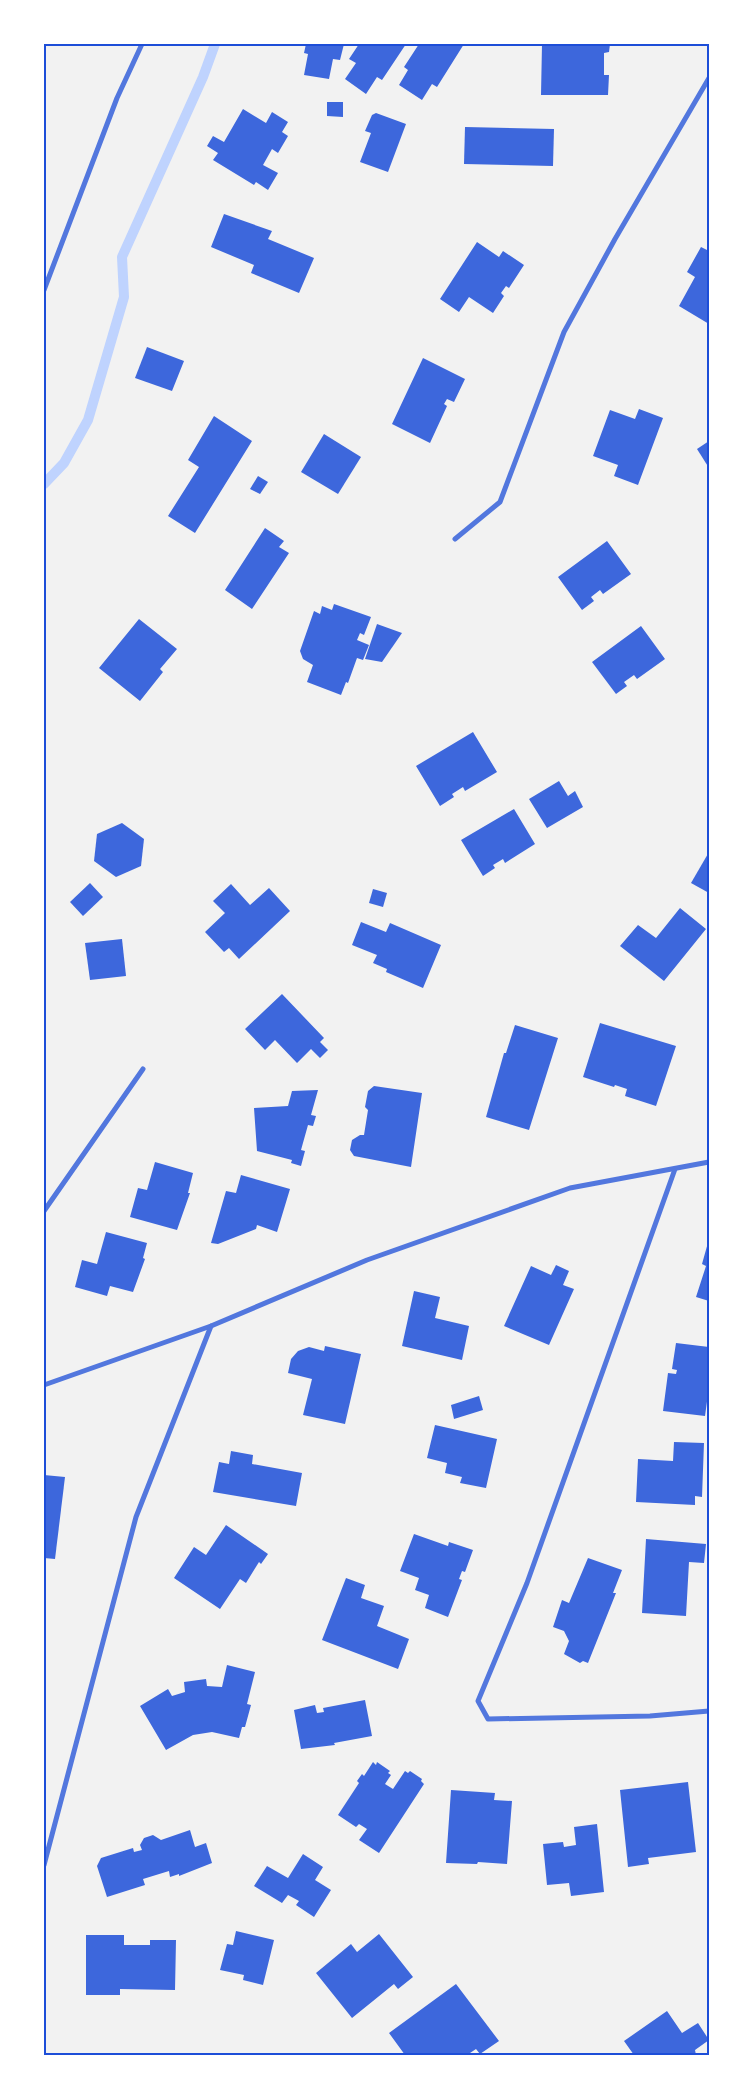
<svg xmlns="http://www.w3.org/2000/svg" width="753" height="2099" viewBox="0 0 753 2099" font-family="'DejaVu Sans',sans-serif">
  <rect width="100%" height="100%" fill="#f2f2f2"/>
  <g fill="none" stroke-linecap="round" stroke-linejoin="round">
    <path stroke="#bfd3fe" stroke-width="10" d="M44,484L64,463L88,420L124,297L122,257L203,77L215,44"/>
  </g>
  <g fill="#3d67dc">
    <path d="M306,44H344L340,60L333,59L329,79L304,75L308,54L304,53Z"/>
    <path d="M359,44H406L382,80L377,77L366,94L345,79L356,63L349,59Z"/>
    <path d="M419,44H464L437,87L432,84L422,100L399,85L408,70L404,67Z"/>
    <path d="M542,44H610L609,52L604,53V75H609L608,95H541Z"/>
    <path d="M327,102H343V117L327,116Z"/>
    <path d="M243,109L266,123L272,112L288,122L282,132L288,136L278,153L272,149L263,165L278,173L268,190L256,182L254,185L213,160L218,153L207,146L213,136L224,142Z"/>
    <path d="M376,113L406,124L388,172L360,162L371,133L365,131L372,115Z"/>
    <path d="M465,127L554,129L553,166L464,164Z"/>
    <path d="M224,214L272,231L268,239L314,258L299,293L251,273L254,265L211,247Z"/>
    <path d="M477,242L499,257L503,251L524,265L509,288L506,286L501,293L504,296L493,313L469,297L459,312L440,299Z"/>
    <path d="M701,247L709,251V324L679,306L695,277L687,272Z"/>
    <path d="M147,347L184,361L172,391L135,378Z"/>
    <path d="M423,358L465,379L454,402L447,399L444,404L447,406L430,443L392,424Z"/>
    <path d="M639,409L663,418L638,485L614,476L618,465L593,456L610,410L635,419Z"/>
    <path d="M214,416L252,441L195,533L168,516L199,467L188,460Z"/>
    <path d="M324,434L361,457L338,494L301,472Z"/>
    <path d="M709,441V468L697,449Z"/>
    <path d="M258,476L268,482L260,494L250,489Z"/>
    <path d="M265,528L284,541L279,547L289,553L252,609L225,590Z"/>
    <path d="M607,541L631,574L603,594L600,590L591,597L594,601L582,610L558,577Z"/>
    <path d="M334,604L371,617L364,635L360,633L357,640L369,645L363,660L357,658L348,683L346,682L341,695L307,682L313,665L303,659L300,651L314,611L320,614L322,606L332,610Z"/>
    <path d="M139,619L177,649L160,669L163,672L140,701L99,668Z"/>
    <path d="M377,624L402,633L382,662L365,659Z"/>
    <path d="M641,626L665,659L637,679L634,675L624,682L627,686L616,694L592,662Z"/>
    <path d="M473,732L497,772L465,791L463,787L452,794L454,797L440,806L416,766Z"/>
    <path d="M559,781L568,796L575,791L583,807L547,828L529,799Z"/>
    <path d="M514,809L535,844L505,863L503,859L493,865L495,868L483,876L461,840Z"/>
    <path d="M122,823L144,839L141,866L116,877L94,861L97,834Z"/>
    <path d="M709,852V893L691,883Z"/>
    <path d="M90,883L103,897L83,916L70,902Z"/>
    <path d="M231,884L250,905L269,888L290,911L239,959L229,948L224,952L205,932L225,913L213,901Z"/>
    <path d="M373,889L387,893L383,907L369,903Z"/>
    <path d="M680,908L706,929L664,981L620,946L638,925L656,938Z"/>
    <path d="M361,922L386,932L390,923L441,945L423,988L386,972L387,969L373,963L377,955L352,945Z"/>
    <path d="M122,939L126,976L90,980L85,943Z"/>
    <path d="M282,994L324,1038L320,1042L328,1050L320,1058L311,1049L297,1063L275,1040L265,1050L245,1029Z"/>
    <path d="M600,1023L676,1046L656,1106L625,1096L627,1089L615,1085L614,1087L583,1077Z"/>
    <path d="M515,1025L558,1038L529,1130L486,1117L504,1053H506Z"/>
    <path d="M374,1086L422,1093L411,1167L354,1156L350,1150L352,1140L360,1135H364L368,1110L365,1107L368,1091Z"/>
    <path d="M318,1090L311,1115L316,1116L313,1126L308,1125L301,1150L305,1151L301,1166L291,1163L292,1160L257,1151L254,1108L288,1106L292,1091Z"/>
    <path d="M155,1162L193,1173L188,1193H190L177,1230L130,1217L138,1188L147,1190Z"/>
    <path d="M241,1175L290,1189L277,1232L257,1225L256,1229L218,1244L211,1243L226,1191L236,1193Z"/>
    <path d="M106,1232L147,1243L143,1258L145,1259L133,1292L110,1286L107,1296L75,1287L82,1260L97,1264Z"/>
    <path d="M709,1239V1301L696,1297L706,1266L702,1264Z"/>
    <path d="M556,1265L569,1271L563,1285L574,1289L549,1345L504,1326L531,1266L551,1275Z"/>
    <path d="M414,1291L440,1297L435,1318L469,1326L462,1360L402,1346Z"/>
    <path d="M676,1343L709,1347V1387L705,1416L663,1411L668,1373L676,1374L677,1370L672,1369Z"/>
    <path d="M325,1346L361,1354L345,1424L303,1415L312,1379L288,1373L291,1359L298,1351L309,1347L324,1351Z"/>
    <path d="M479,1396L483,1410L454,1419L451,1405Z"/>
    <path d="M435,1425L497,1439L486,1488L460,1483L462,1477L445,1473L447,1463L427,1458Z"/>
    <path d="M674,1442L704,1443L702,1497L695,1496V1505L636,1502L638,1459L673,1461Z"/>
    <path d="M231,1451L253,1455L252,1464L302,1473L296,1506L213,1492L219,1462L229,1464Z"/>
    <path d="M44,1475L65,1477L55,1559L44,1558Z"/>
    <path d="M226,1525L268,1554L261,1564L259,1562L246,1583L240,1579L220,1609L174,1578L194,1547L206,1555Z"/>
    <path d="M414,1534L448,1546L449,1542L473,1550L465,1572L462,1571L459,1579L462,1580L448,1617L425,1608L429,1595L415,1590L419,1578L400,1571Z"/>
    <path d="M646,1539L706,1544L704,1563L689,1562L686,1616L642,1613Z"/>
    <path d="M588,1558L622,1570L613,1593H616L588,1663L583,1661L580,1663L564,1654L569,1641L564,1631L553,1627L562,1600L569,1603Z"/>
    <path d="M346,1578L365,1585L361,1598L384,1606L377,1626L409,1639L398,1669L322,1640Z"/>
    <path d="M227,1665L255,1672L247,1704L251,1705L245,1727H242L239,1738L212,1732L193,1735L166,1750L140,1706L168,1689L172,1696L185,1692L184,1682L206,1679L207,1686L222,1687Z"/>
    <path d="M365,1700L372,1736L334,1743L335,1745L301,1749L294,1710L315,1705L317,1713L324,1712L323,1708Z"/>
    <path d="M373,1762L376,1765L377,1762L390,1771L388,1773L391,1775L385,1784L393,1789L405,1771L408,1773L410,1771L422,1779L421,1781L424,1784L379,1853L359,1840L367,1829L359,1824L356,1827L338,1815L359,1783L357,1781L362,1774L364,1776Z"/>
    <path d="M688,1782L696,1852L648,1858L649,1864L628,1867L620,1790Z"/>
    <path d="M451,1790L495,1793L494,1800L512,1801L507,1864L478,1862L477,1864L446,1863Z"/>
    <path d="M597,1824L604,1892L571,1896L569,1883L547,1885L543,1844L563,1842L564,1847L576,1845L574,1827Z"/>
    <path d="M190,1830L195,1847L206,1843L212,1863L179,1876V1874L170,1877L169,1871L143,1879L145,1885L107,1897L97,1866L101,1858L133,1848L134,1852L142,1850L140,1845L144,1838L153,1835L161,1840Z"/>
    <path d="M303,1854L323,1867L315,1880L331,1890L314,1917L296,1905L299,1901L288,1895L282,1903L254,1886L267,1866L288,1878Z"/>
    <path d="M236,1931L274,1940L263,1985L243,1980L244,1975L220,1970L227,1944L233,1945Z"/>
    <path d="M379,1934L413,1977L398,1989L394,1984L352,2018L316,1973L351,1944L357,1952Z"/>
    <path d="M86,1935H124V1945H150V1940H176L175,1990L120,1989V1995H86Z"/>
    <path d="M456,1984L499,2041L480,2054L476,2049L470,2053L472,2055H405L389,2033Z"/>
    <path d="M667,2011L682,2033L698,2023L709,2040L695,2050L696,2055H634L624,2041Z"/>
  </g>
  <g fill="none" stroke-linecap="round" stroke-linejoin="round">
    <g stroke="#5277de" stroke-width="5">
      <path d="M44,290L117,98L142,44"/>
      <path d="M455,539L500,502L564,332L615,239L709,78"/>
      <path d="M675,1169L527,1583L478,1701L488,1719L650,1716L709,1711"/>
      <path d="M44,1211L143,1069"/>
      <path d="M44,1385L211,1326L367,1260L570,1188L709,1162"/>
      <path d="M44,1865L136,1517L211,1326"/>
    </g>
  </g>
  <rect width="753" height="2099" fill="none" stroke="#ffffff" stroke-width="90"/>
  <rect x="45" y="45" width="663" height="2009" fill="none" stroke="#1d4ed8" stroke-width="2"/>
</svg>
